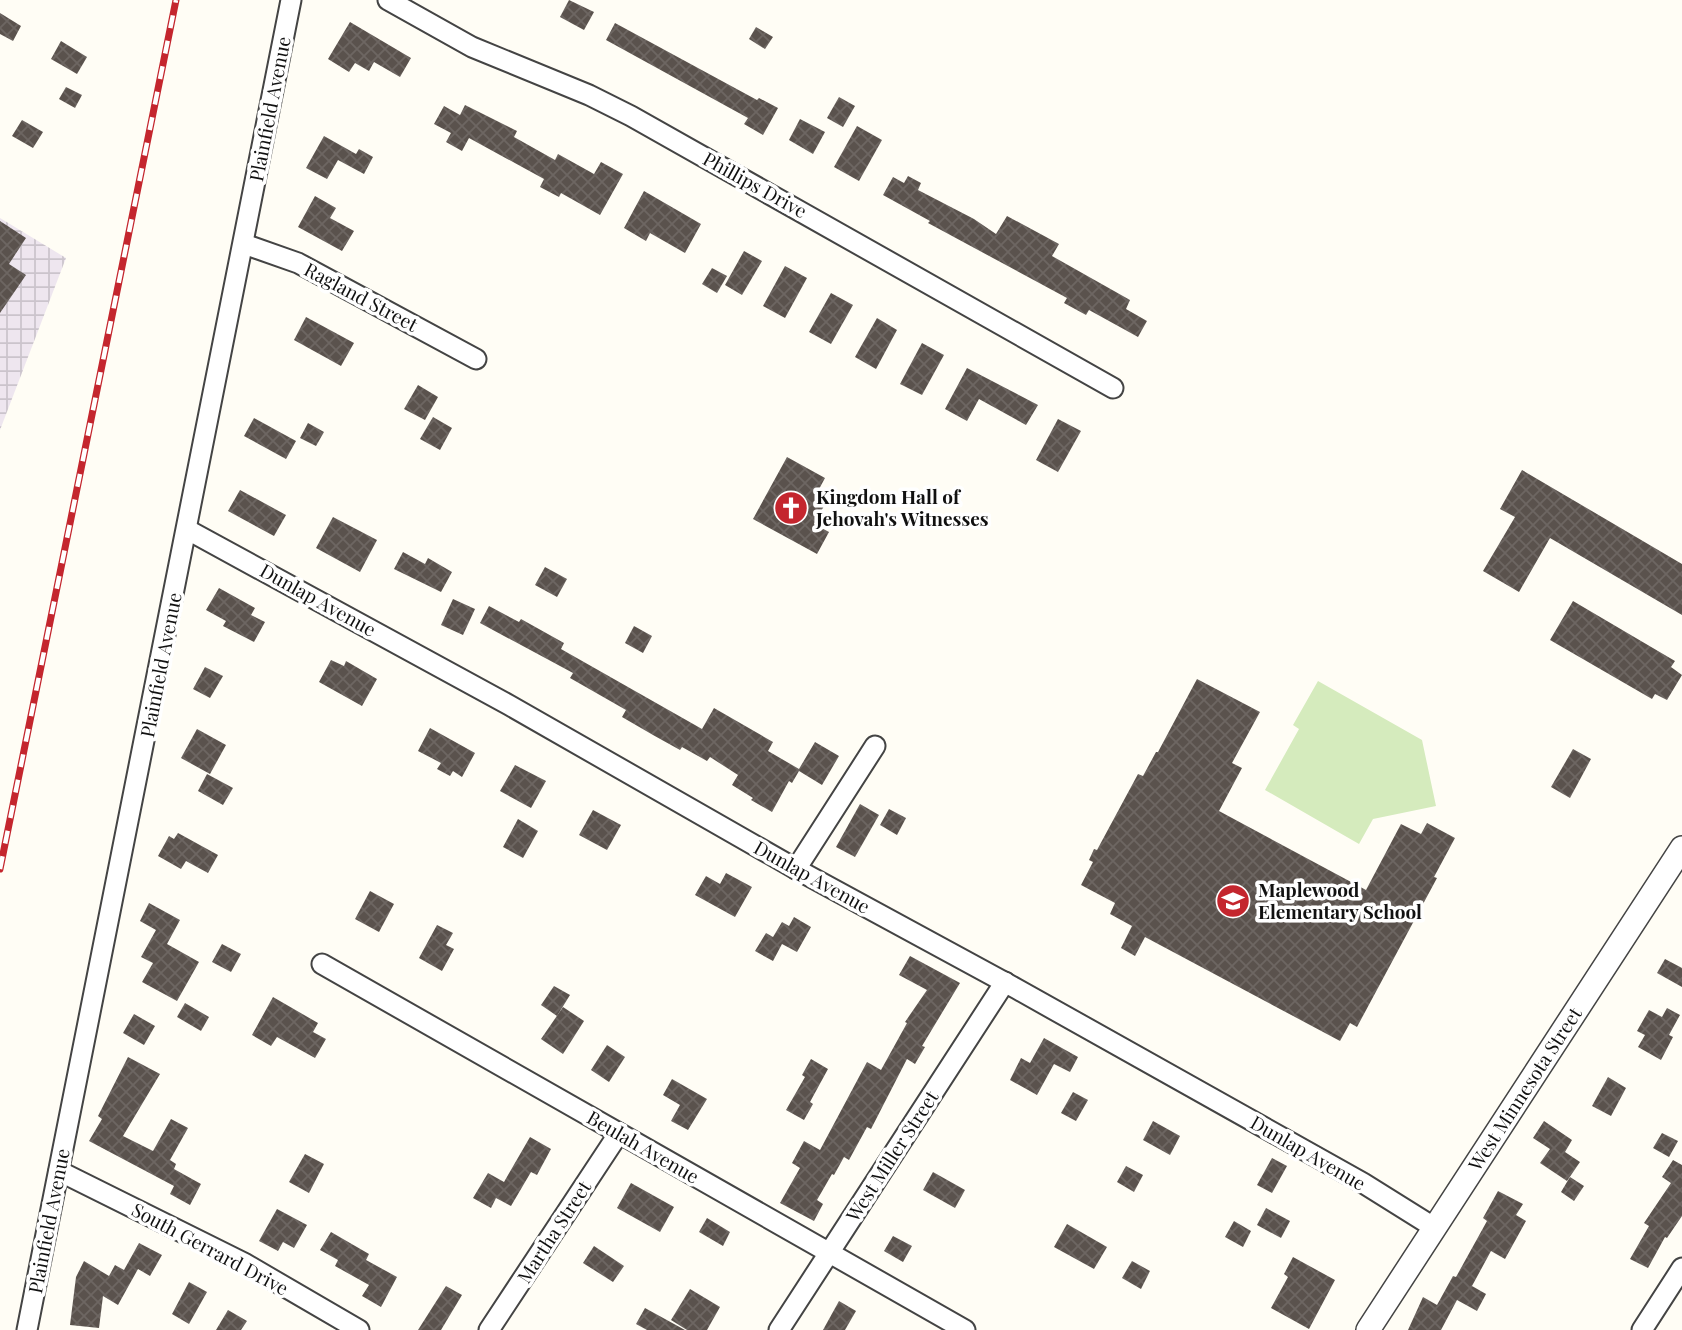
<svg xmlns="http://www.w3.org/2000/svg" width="1682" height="1330" viewBox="0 0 1682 1330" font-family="'Playfair Display',serif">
  <defs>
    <pattern id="industrial-grid" width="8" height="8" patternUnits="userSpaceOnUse" patternTransform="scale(1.75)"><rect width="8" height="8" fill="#eee6ef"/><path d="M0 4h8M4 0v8" fill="none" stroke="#cbc4cc"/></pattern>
    <pattern id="building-cross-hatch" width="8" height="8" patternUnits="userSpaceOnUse" patternTransform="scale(1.75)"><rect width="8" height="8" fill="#5a524d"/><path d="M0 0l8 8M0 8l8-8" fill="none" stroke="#6d6662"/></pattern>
  </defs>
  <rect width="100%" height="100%" fill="#fffdf5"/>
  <path fill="url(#industrial-grid)" d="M0,218L66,258L0,430Z"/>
  <path fill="#d5ebbd" d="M1318,681L1422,740L1436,806L1373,819L1359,844L1265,790L1299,729L1293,725Z"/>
  <g fill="url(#building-cross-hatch)">
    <path d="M569,0L594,12L584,30L560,17Z"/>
    <path d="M0,13L21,26L13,41L0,34Z"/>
    <path d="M350,22L411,58L400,77L374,62L369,71L355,63L349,72L328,59Z"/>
    <path d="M615,23L757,100L759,98L778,108L763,135L744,124L748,118L606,40Z"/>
    <path d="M756,27L773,37L765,49L749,39Z"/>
    <path d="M61,41L87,57L77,74L51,59Z"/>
    <path d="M66,87L82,95L75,108L59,99Z"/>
    <path d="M839,97L855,106L843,127L827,118Z"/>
    <path d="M465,105L517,131L514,137L555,160L558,154L594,174L601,162L623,174L600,215L561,193L559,197L540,187L544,179L469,138L462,151L446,142L451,133L434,124L444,106L460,115Z"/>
    <path d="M800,119L825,132L813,154L789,140Z"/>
    <path d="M22,120L43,132L33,148L12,136Z"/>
    <path d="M857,126L882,140L859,181L834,167Z"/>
    <path d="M324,136L356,154L359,149L373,157L364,174L338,160L327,179L306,168Z"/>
    <path d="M908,176L921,183L918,190L974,219L996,234L1007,216L1059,244L1052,256L1130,300L1126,309L1147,321L1138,337L1089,310L1086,315L1064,303L1067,298L928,223L930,221L883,195L893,177L904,183Z"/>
    <path d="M644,191L701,224L685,253L650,233L646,241L624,228Z"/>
    <path d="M315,196L336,208L330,218L354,231L342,251L298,227Z"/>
    <path d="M0,221L26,238L9,264L26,275L0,313Z"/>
    <path d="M744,251L762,261L742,295L725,285Z"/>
    <path d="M785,266L807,278L785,318L763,306Z"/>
    <path d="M712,268L727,276L717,293L702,284Z"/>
    <path d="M831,293L853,305L831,344L809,332Z"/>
    <path d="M306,317L354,343L341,366L294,340Z"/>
    <path d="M877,318L897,330L876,369L855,357Z"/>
    <path d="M922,343L944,355L922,395L900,384Z"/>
    <path d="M967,368L1038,405L1026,425L979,399L967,421L945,409Z"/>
    <path d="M418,385L438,397L425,420L404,409Z"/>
    <path d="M433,417L452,428L440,450L420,439Z"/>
    <path d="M254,418L296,441L286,459L244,436Z"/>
    <path d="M1058,419L1081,431L1058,472L1036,460Z"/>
    <path d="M308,423L324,432L316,446L300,438Z"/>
    <path d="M787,457L825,478L818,491L829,497L814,524L829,532L817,554L753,519Z"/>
    <path d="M1522,470L1682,564V615L1550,538L1519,592L1483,571L1515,517L1500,509Z"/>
    <path d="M240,490L286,515L274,536L228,511Z"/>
    <path d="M333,517L377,540L360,572L316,548Z"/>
    <path d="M403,552L425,564L428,558L452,572L441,592L394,569Z"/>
    <path d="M545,567L567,579L557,597L535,585Z"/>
    <path d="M219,588L255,608L251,615L265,622L254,642L223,626L226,621L206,610Z"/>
    <path d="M453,599L475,609L463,635L441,625Z"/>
    <path d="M1573,601L1675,661L1671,667L1682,675L1667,700L1655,694L1652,699L1550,640Z"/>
    <path d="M489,606L519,622L521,619L564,643L561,649L702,729L714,708L773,742L768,751L799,769L815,742L839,756L822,785L799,771L792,783L789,781L772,812L751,800L753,798L732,785L738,775L710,757L707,761L682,747L680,750L653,735L622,717L626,710L570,678L573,673L480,623Z"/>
    <path d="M634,626L652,636L643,653L625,643Z"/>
    <path d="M331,660L344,666L346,661L377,679L362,706L319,682Z"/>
    <path d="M205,667L223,676L210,698L193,689Z"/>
    <path d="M1197,679L1260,712L1232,763L1242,768L1219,811L1366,890L1401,824L1421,834L1427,823L1455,838L1434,877L1437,878L1357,1027L1350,1023L1340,1041L1145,937L1135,956L1121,948L1132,926L1110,914L1115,903L1081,885L1093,862L1089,860L1094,849L1097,850L1138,774L1143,776L1156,752H1158Z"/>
    <path d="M430,728L475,753L462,777L453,771L450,776L437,769L441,763L418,751Z"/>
    <path d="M197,729L226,745L210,774L181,758Z"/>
    <path d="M1573,749L1591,759L1570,798L1551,787Z"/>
    <path d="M515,765L546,781L531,808L500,791Z"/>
    <path d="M207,774L233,788L223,805L198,791Z"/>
    <path d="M860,804L879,815L855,857L836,847Z"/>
    <path d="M889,809L906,818L897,835L880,825Z"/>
    <path d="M593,810L621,825L607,850L579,835Z"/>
    <path d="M518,819L538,831L523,858L503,847Z"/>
    <path d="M178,833L218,855L208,873L186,861L181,869L158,856L169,836L174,839Z"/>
    <path d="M726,873L752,887L735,917L695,895L706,876L720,884Z"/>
    <path d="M370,891L394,904L379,932L355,919Z"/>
    <path d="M149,903L180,920L167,944L199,962L177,1001L142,982L153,963L141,957L156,930L140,921Z"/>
    <path d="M794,917L811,927L797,952L782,944L773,961L755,951L766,933L773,937L782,922L789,926Z"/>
    <path d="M437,925L453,933L446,945L454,949L442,971L419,958Z"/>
    <path d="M222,944L241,954L231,972L212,962Z"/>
    <path d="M910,956L960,983L922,1046L925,1047L915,1064L907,1059L871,1129L867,1127L849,1160L844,1157L834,1175L832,1174L817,1200L823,1204L814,1221L780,1203L800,1168L792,1163L804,1141L820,1150L867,1062L881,1070L907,1023L905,1022L927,990L899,975Z"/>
    <path d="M1665,959L1682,968V987L1657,973Z"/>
    <path d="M554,986L570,995L557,1016L541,1005Z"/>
    <path d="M273,997L318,1023L313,1032L326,1039L315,1058L277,1037L271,1046L252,1035Z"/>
    <path d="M185,1003L209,1017L201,1031L177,1017Z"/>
    <path d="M563,1007L584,1021L563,1054L541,1039Z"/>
    <path d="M1667,1008L1680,1015L1669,1035L1673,1037L1661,1060L1638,1047L1645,1035L1637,1031L1649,1010L1662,1017Z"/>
    <path d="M134,1014L155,1026L144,1045L123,1033Z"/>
    <path d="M1044,1038L1078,1057L1070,1072L1054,1064L1037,1095L1010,1080L1021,1058L1030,1063Z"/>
    <path d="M607,1045L625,1057L609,1082L591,1070Z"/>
    <path d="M128,1057L160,1074L123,1136L153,1151L171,1119L188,1128L170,1160L176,1164L174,1169L201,1184L190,1205L170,1194L174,1186L89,1141L102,1119L98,1116Z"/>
    <path d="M811,1059L828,1069L810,1102L813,1104L804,1120L786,1110L805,1077L802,1075Z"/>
    <path d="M1608,1077L1626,1088L1611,1116L1592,1106Z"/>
    <path d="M672,1079L707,1099L688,1130L671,1121L680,1105L663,1095Z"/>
    <path d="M1073,1092L1088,1100L1076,1121L1061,1113Z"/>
    <path d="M1153,1121L1180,1136L1170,1155L1143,1140Z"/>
    <path d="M1544,1121L1572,1140L1565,1152L1580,1162L1567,1181L1540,1163L1550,1149L1533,1138Z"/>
    <path d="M1662,1133L1678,1141L1669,1157L1653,1148Z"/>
    <path d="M530,1137L551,1149L537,1175L531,1172L511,1206L496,1198L491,1208L473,1198L488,1173L504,1182Z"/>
    <path d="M305,1154L324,1164L309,1193L289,1182Z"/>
    <path d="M1272,1158L1287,1166L1272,1193L1257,1185Z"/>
    <path d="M1673,1160L1682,1165V1216L1667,1238L1665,1237L1648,1268L1630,1259L1649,1226L1644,1223L1671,1183L1662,1177Z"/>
    <path d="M1126,1166L1143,1175L1134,1192L1117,1182Z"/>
    <path d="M933,1172L965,1190L955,1208L923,1190Z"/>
    <path d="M1570,1177L1584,1186L1574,1201L1561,1192Z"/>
    <path d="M631,1183L674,1207L660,1232L617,1208Z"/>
    <path d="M1498,1191L1523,1204L1516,1215L1526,1221L1505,1259L1491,1251L1472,1286L1486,1294L1477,1311L1457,1300L1441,1330H1408L1423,1297L1437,1305L1453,1276L1456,1277L1487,1221L1483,1218Z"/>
    <path d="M1266,1208L1290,1221L1281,1238L1257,1225Z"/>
    <path d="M277,1209L307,1225L294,1248L283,1242L278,1251L259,1241Z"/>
    <path d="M707,1218L730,1232L723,1246L699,1232Z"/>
    <path d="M1234,1221L1251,1231L1243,1247L1225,1237Z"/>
    <path d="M1067,1224L1107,1247L1094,1269L1054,1247Z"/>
    <path d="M331,1232L369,1254L366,1260L397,1277L381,1307L362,1296L369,1285L335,1266L338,1260L320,1250Z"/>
    <path d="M893,1236L912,1246L903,1262L884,1251Z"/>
    <path d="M139,1243L162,1255L150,1276L138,1269L118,1305L103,1296L99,1328L70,1325L76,1277L84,1261L109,1276L115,1265L124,1270Z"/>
    <path d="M594,1246L624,1266L613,1282L583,1263Z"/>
    <path d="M1293,1257L1335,1280L1309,1329L1271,1308L1288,1277L1284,1274Z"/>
    <path d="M1132,1261L1150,1271L1141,1289L1122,1278Z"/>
    <path d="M189,1282L207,1292L189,1324L172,1314Z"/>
    <path d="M446,1286L462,1295L441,1330H418Z"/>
    <path d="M690,1289L720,1307L707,1330H687L671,1320Z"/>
    <path d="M839,1301L856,1311L845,1330H823Z"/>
    <path d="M645,1308L685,1330H647L636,1324Z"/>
    <path d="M228,1310L247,1321L241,1330H216Z"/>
  </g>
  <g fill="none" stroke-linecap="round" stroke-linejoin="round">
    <g stroke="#444" stroke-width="23">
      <g id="minor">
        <path d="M388,0L472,47L589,95L631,116L1113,388"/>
        <path d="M244,244L298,263L476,359"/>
        <path d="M188,530L509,705L796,869L1017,989L1363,1183L1435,1228"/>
        <path d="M796,869L875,746"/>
        <path d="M322,964L965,1330"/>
        <path d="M59,1171L244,1263L359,1330"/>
        <path d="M27,1330L291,0"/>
        <path d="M489,1330L619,1133"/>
        <path d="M779,1330L1005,982"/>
        <path d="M1642,1330L1682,1268"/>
      </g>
    </g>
    <g stroke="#444" stroke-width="26">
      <path id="tertiary" d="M1368,1330L1682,848"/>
    </g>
    <use href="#minor" stroke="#fff" stroke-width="19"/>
    <use href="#tertiary" stroke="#fff" stroke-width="23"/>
    <g stroke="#c4262e" stroke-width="7">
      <path id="rail" d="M0,869L176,0"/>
    </g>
    <use href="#rail" stroke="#fff" stroke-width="4.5" stroke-dasharray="13" stroke-linecap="butt"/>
  </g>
  <defs>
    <g id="church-disc" transform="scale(1.75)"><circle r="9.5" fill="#c4262e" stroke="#fff"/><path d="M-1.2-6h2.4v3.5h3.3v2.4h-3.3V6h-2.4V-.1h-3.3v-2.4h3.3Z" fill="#fff"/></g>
    <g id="school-disc" transform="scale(1.75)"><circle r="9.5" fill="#c4262e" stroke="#fff"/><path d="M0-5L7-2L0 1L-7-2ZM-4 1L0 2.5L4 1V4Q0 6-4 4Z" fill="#fff"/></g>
  </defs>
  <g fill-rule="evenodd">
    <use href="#church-disc" x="791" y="508"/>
    <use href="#school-disc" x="1233" y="901"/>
  </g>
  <g text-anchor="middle" stroke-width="7" stroke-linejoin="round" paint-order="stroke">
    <g font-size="19" fill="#111" stroke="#fff">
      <text transform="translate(270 109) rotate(-79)" y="7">Plainfield Avenue</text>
      <text transform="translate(755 185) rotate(29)" y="7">Phillips Drive</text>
      <text transform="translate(361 297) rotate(28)" y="7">Ragland Street</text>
      <text transform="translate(318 600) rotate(29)" y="7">Dunlap Avenue</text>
      <text transform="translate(161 665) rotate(-79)" y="7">Plainfield Avenue</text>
      <text transform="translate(812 877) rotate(29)" y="7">Dunlap Avenue</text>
      <text transform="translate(1525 1089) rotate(-57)" y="7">West Minnesota Street</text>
      <text transform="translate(643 1147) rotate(30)" y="7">Beulah Avenue</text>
      <text transform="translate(1308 1153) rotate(30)" y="7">Dunlap Avenue</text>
      <text transform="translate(892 1156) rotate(-57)" y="7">West Miller Street</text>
      <text transform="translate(49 1221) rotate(-79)" y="7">Plainfield Avenue</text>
      <text transform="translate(554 1232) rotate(-57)" y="7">Martha Street</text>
      <text transform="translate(210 1249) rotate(28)" y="7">South Gerrard Drive</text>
    </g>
    <g font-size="19" font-weight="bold" fill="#111" stroke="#fff" text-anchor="start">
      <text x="816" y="504">Kingdom Hall of<tspan x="816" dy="22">Jehovah's Witnesses</tspan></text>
      <text x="1258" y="897">Maplewood<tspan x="1258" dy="22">Elementary School</tspan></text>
    </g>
  </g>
</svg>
